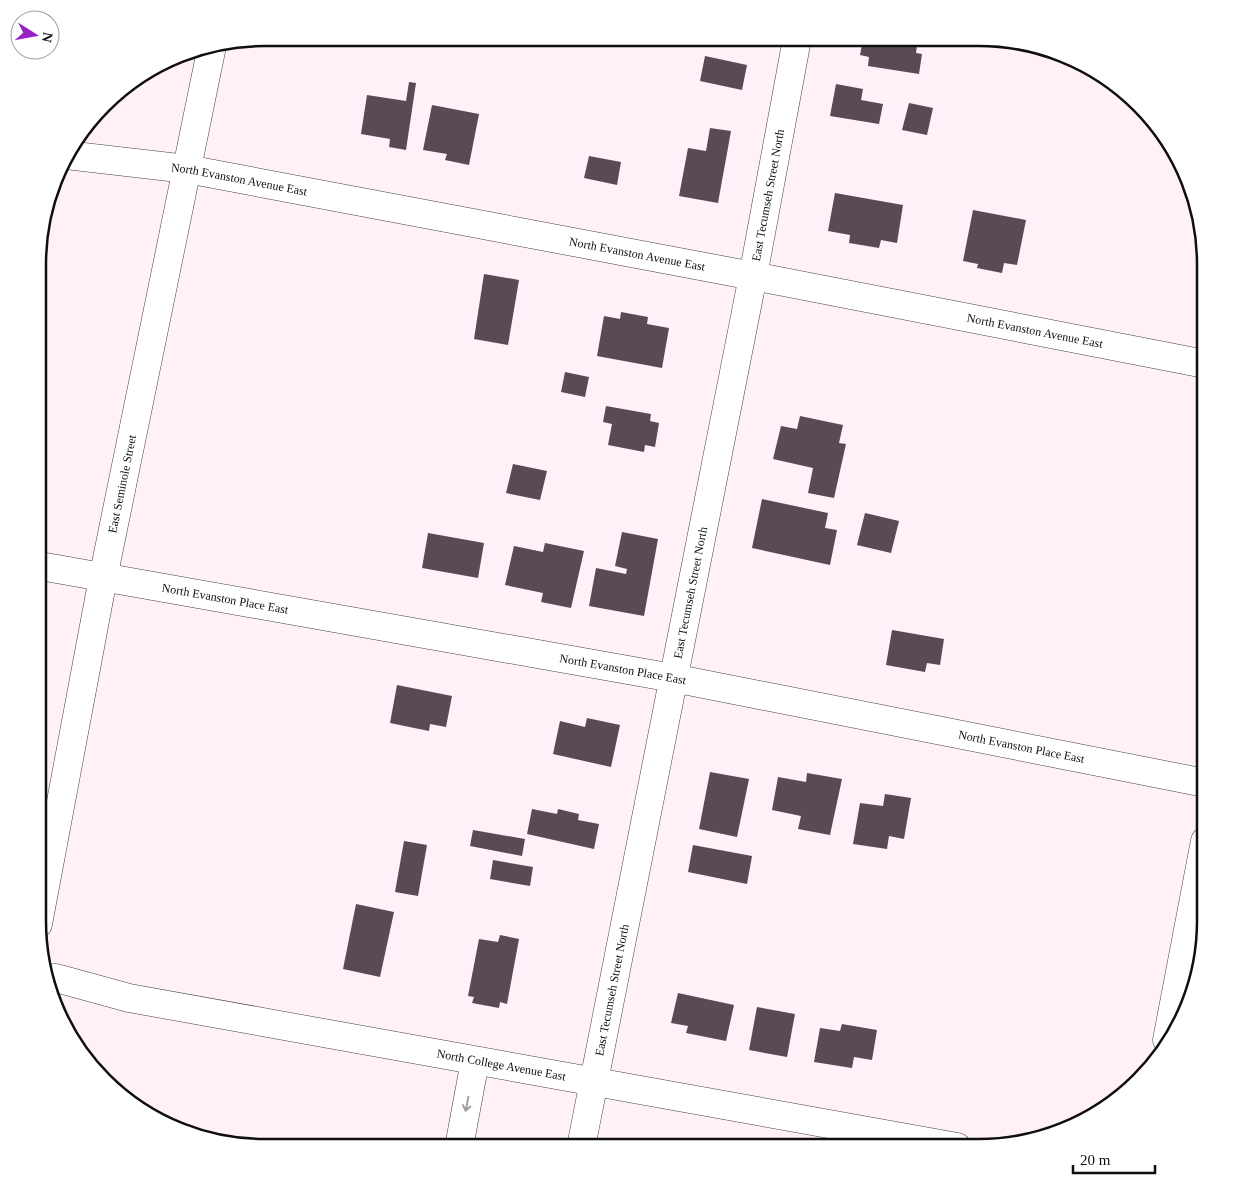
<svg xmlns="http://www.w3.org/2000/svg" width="1243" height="1185" viewBox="0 0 1243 1185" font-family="'Times New Roman',serif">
  <rect width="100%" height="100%" fill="#fff1f7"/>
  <g fill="#584b56">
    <path d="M694,39H724L722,47L693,42Z"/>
    <path d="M863,39H918L916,53L922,54L919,74L868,66L869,57L860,55Z"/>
    <path d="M705,56L747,65L742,90L700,81Z"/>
    <path d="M409,82L416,83L406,150L389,147L390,139L361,134L367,95L406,101Z"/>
    <path d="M836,84L863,89L861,100L883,104L879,124L830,116Z"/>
    <path d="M909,103L933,108L927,135L902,130Z"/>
    <path d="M432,105L479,114L469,165L445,160L447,154L423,150Z"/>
    <path d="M710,128L731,131L718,203L679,196L688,148L706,151Z"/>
    <path d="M589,156L621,162L617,185L584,178Z"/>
    <path d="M835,193L903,205L897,243L881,240L879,248L849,243L850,235L828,231Z"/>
    <path d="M973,210L1026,220L1017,265L1004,263L1002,273L977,268L978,264L963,261Z"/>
    <path d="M484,274L519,280L508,345L474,339Z"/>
    <path d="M621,312L648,317L647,324L669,328L662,368L597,356L604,316L620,319Z"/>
    <path d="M565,372L589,377L585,397L561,392Z"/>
    <path d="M606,406L651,414L650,421L659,423L655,447L645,445L644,452L608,445L612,424L603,422Z"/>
    <path d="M800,416L843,425L839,443L846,444L834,498L808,493L813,468L773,459L781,426L797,429Z"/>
    <path d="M513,464L547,471L540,500L506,493Z"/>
    <path d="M762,499L828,513L825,528L837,530L830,565L752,548Z"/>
    <path d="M865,513L899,521L891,553L857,545Z"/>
    <path d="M622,532L658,539L644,616L589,606L596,568L626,574L627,569L615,566Z"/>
    <path d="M428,533L484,543L478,578L422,568Z"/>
    <path d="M545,543L584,551L571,608L541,602L543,593L505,585L514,546L543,552Z"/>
    <path d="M892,630L944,639L940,665L927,663L925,672L886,665Z"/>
    <path d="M397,685L452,696L446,727L430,724L429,731L390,723Z"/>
    <path d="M587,718L620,725L611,767L553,754L560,721L585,727Z"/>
    <path d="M710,772L749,779L737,837L699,829Z"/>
    <path d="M807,773L842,779L830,835L798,829L801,816L772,810L778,777L806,782Z"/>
    <path d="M885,794L911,798L904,839L889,836L887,849L853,844L860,803L883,806Z"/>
    <path d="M532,809L557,814L558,809L579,814L578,820L599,824L594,849L527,834Z"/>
    <path d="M473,830L525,839L522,856L470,846Z"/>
    <path d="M404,841L427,845L418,896L395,892Z"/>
    <path d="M693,845L752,856L747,884L688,872Z"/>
    <path d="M493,860L533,867L530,886L490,879Z"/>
    <path d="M356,904L394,912L380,977L343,969Z"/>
    <path d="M500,935L519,939L507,1004L500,1002L499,1008L472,1003L474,997L468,996L479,939L498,942Z"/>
    <path d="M678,993L734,1005L726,1041L686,1033L688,1026L671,1023Z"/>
    <path d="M757,1007L795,1014L787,1057L749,1050Z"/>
    <path d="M842,1024L877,1030L872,1060L854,1057L852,1068L814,1062L820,1028L840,1031Z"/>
  </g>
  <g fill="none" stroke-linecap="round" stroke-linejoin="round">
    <g stroke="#424242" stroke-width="29">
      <g id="minor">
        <path id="s1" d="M66,155L187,169L753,276L1205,364"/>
        <path id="s2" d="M40,566L673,678L1205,783"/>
        <path id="s3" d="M38,924L103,578L212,46"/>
        <path id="s4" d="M48,979L56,978L129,998L957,1147"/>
        <path d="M1167,1040L1205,841"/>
        <path d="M459,1147L475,1061"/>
        <path id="s5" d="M581,1147L753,276L797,39"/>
      </g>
    </g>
    <use href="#minor" stroke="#fff" stroke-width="28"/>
  </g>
  <defs><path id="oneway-shaft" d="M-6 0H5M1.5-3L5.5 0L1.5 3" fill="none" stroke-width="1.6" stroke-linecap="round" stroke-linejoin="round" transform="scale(1.25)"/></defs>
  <use stroke="#9f9f9f" href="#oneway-shaft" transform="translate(467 1104) rotate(101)"/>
  <g text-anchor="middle" stroke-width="5" stroke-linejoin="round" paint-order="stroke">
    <g font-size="12" fill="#0f0f0f" stroke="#fff">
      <text dy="4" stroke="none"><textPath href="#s1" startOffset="175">North Evanston Avenue East</textPath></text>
      <text dy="4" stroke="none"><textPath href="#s5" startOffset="970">East Tecumseh Street North</textPath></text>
      <text dy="4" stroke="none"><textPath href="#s1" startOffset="580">North Evanston Avenue East</textPath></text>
      <text dy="4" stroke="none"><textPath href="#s1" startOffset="985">North Evanston Avenue East</textPath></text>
      <text dy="4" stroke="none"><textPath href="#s3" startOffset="448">East Seminole Street</textPath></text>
      <text dy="4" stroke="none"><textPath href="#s5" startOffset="565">East Tecumseh Street North</textPath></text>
      <text dy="4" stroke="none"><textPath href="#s2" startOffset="188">North Evanston Place East</textPath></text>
      <text dy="4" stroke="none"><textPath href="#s2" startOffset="592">North Evanston Place East</textPath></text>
      <text dy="4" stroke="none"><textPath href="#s2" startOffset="998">North Evanston Place East</textPath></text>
      <text dy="4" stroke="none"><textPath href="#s5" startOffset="160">East Tecumseh Street North</textPath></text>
      <text dy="4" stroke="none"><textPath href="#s4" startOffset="462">North College Avenue East</textPath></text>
    </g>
  </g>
  <path d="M0 0H1243V1185H0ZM264 46H979A218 218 0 0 1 1197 264V921A218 218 0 0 1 979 1139H264A218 218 0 0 1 46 921V264A218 218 0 0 1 264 46Z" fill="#fff" fill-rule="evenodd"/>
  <path fill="none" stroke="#0f0f0f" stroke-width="2.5" d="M264 46H979A218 218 0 0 1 1197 264V921A218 218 0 0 1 979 1139H264A218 218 0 0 1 46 921V264A218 218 0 0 1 264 46Z"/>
  <g transform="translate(35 35) rotate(101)"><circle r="24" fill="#ffffff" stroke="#9f9f9f"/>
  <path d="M0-4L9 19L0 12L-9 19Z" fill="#9722c4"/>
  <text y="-8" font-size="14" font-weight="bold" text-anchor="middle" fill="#0f0f0f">N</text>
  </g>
  <path d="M1073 1165v8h82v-8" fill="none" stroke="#0f0f0f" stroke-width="2.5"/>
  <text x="1080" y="1165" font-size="15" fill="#0f0f0f" stroke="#ffffff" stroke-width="4" paint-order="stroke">20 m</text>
</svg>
